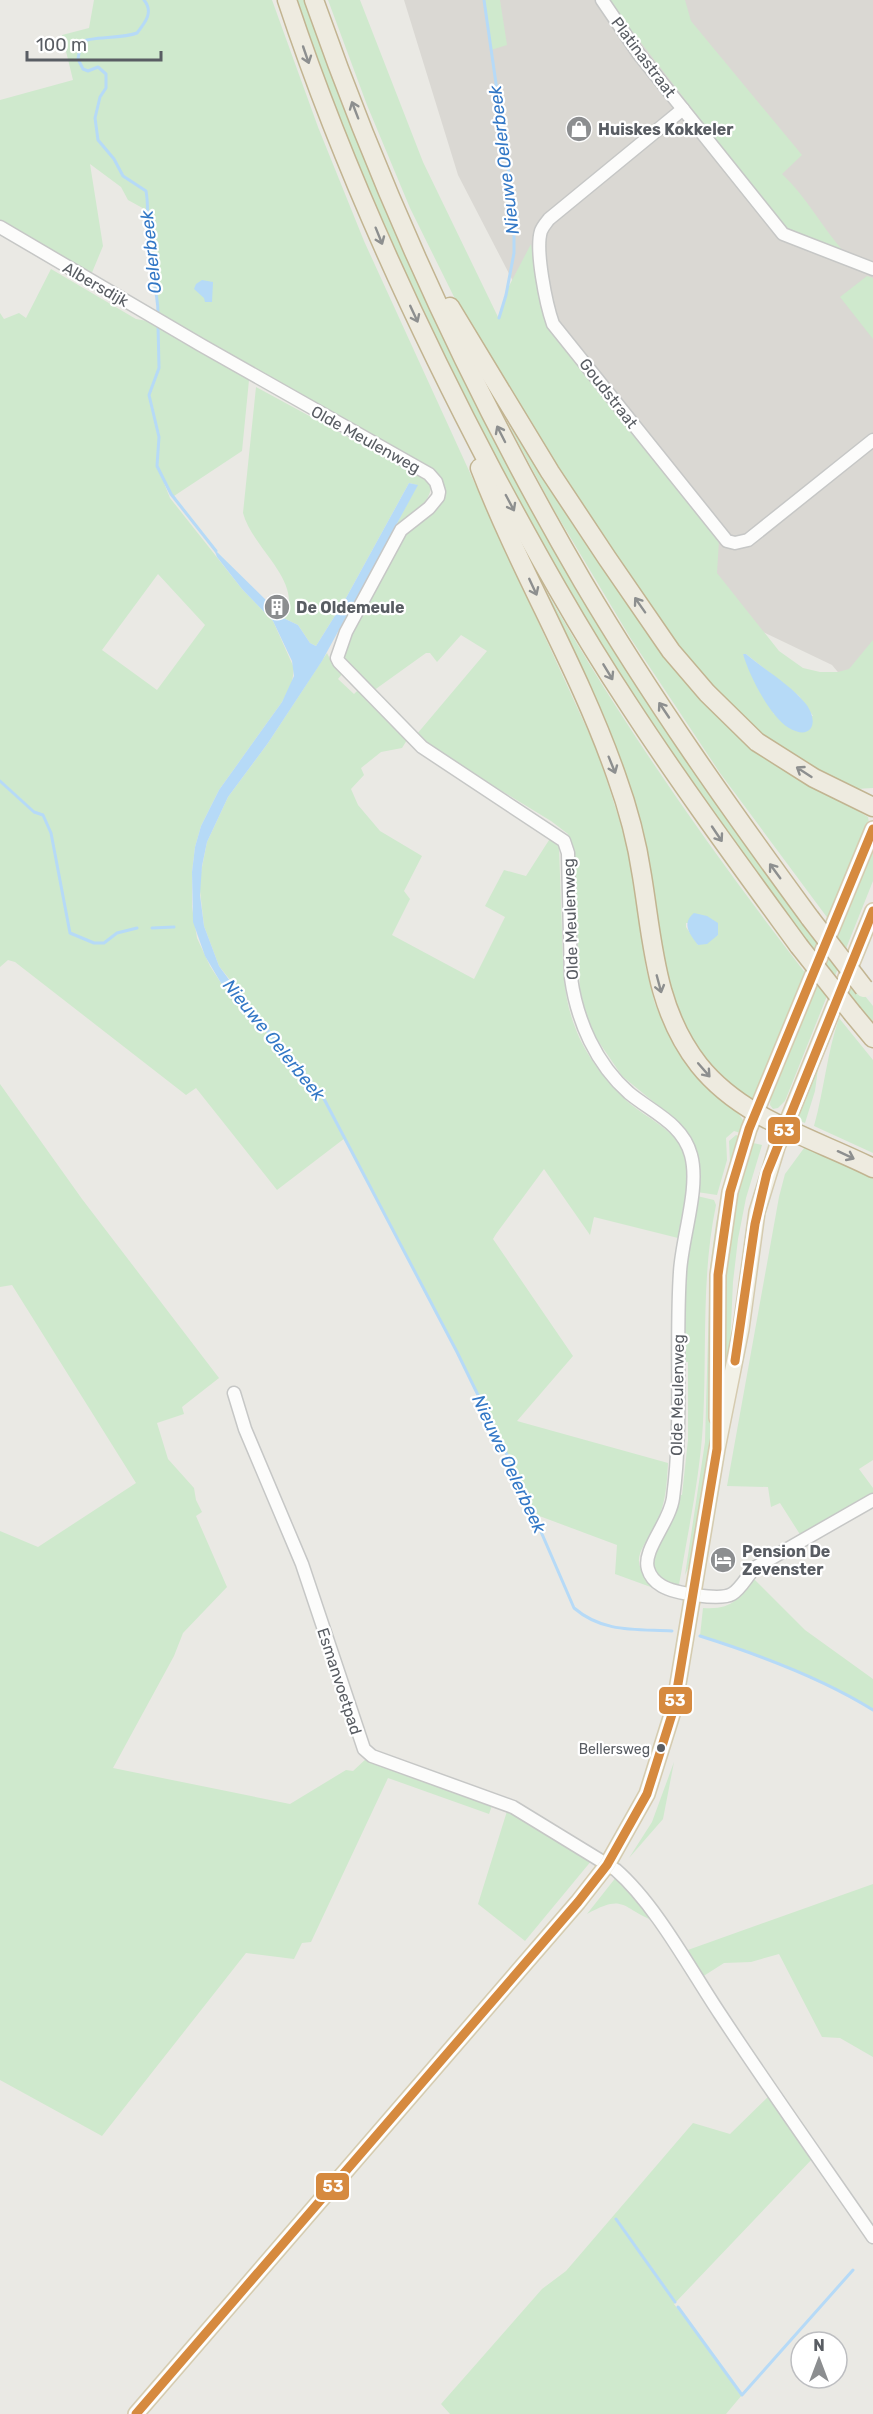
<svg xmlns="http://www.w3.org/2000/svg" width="873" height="2414" viewBox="0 0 873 2414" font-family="Rubik,sans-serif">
  <rect width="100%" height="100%" fill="#eae9e4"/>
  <path fill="#dad8d3" d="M404,0H873V714L832,665L677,591L604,457L458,175Z"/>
  <g fill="#cfe9cd" fill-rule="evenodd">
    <path d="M94,0H272L318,127L364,241L598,753L628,847L646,969L655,1004L674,1046L705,1085L739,1114L744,1122V1134L734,1131L726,1138L727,1160L717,1195L697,1192L676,1123L672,1117L622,1076L590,1029L580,991L574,850L568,834L551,821L446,757L417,734L487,651L461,635L437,662L430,653H426L373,691L339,657L407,527L444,493V483L440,476L158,313L157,295L148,251V211L128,200L121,187L90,164L103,246L91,275L0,222V100L73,80L62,35L89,28Z"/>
    <path d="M290,0H307L504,454L820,940L814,953L710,813L593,636L522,515L408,289Z"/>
    <path d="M328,0H360L423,162L498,317L508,288L531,244L541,308L547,322L719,540L717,573L779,651L803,668L820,672H838L849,669L873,640V788L856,789L841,784L754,729L705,682L634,591L461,311L410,208L367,105ZM743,654H746L799,696L813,716L774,714Z"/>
    <path d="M484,0H500L507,45L491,50Z"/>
    <path d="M608,0H685L691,21L802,155L782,174C807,197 822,228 845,253L783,226Z"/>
    <path d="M51,269L136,319L158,323L249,380L242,451L174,496L164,483L170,498L242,589L273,621L294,668L292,683L282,702L219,790L201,826L195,847L192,872V907L197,938L210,966L221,983L296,1063L219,966L204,926L199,882L207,842L228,797L268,743L327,653L332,663L343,673L338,679L354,694L359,689L407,740L402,748L381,752L361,768L364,775L351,789L358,805L380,831L422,856L404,891L410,899L392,935L474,979L505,917L485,906L504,870L526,876L551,837L559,846C560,875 561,904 562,933C563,965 563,997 575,1027C585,1055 606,1081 627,1101C649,1121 688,1134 688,1170C688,1192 681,1216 678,1238L594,1217L590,1235L544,1169L496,1234L493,1239L573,1356L517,1421L668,1463C667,1481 666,1502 658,1519C642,1554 624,1559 659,1590L615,1574L617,1545L534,1514L457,1352L345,1138L277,1190L196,1088L186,1095L15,962L8,960L0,967V313L4,319L19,313L26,318ZM158,574L205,625L157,690L102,650Z"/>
    <path d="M867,276L873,278V339L840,297Z"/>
    <path d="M256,387L398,464L415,468L431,484C431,508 407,512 394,529L417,485L409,483L346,598L316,646L310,643L298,625L279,616L289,605C292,573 251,544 243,513Z"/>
    <path d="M507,422L580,536L676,667L833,796L868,817L869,823L829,920L720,773L631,639L554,510Z"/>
    <path d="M527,557C610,707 701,838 806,974L755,1101L744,1100L699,1052L667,993L649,888ZM686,923H718V935L698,945L686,927Z"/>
    <path d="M873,837V881L785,1101L778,1108L773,1109L770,1105L771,1094Z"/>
    <path d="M853,981L873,1006V1026L848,995Z"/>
    <path d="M839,1018L873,1060V1153L814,1126C824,1090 827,1053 839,1018Z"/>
    <path d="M821,1046L815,1091L805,1123L795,1119Z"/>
    <path d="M0,1084L82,1199L219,1378L182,1407L184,1414L157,1423L168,1459L194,1488L196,1500L202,1512L196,1516L227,1587L183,1633L174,1656L113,1768L290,1804L346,1770L353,1771L367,1758L493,1803L489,1814L388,1778L311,1942L302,1943L294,1959L246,1953L102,2136L0,2080V1531L38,1547L136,1483L12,1285L0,1287Z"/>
    <path d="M736,1135L743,1138L734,1170L710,1440L693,1557L685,1575L705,1442L710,1268L716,1223L730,1162L729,1141Z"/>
    <path d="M749,1142L762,1145L746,1198L738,1239L733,1282L729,1367L721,1403L723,1250Z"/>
    <path d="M807,1144L873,1173V1460L859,1469L873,1488V1494L801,1536L780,1503L771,1507L768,1487L727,1486L779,1197L785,1174Z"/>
    <path d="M697,1196L714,1200L716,1205C701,1277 707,1350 703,1423C700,1477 688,1531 679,1585L674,1586L657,1581L650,1554L677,1494L682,1495L688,1440V1362H681L688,1254Z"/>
    <path d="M753,1578L805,1630L873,1679V1710C822,1678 757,1654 700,1636L703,1608C733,1610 738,1599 753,1578Z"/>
    <path d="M674,1762L663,1819L629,1858L652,1822Z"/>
    <path d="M508,1808L592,1860L525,1941L478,1904Z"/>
    <path d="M617,1876L654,1921C621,1908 625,1893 587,1914Z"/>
    <path d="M873,1884V2057L840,2038L822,2037L779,1954L751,1962L724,1963L702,1977L685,1951Z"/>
    <path d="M771,2094L814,2157L674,2304L742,2395L726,2414H450L441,2404L542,2289L566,2271L693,2123L730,2134Z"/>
  </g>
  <g fill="#b6daf7">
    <path d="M202,280L213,282L212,302H205L204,298L194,289L196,284Z"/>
    <path d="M409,483L418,485L322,661L268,743L228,797L207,842L202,866L200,895L204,926L219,966L244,1000L296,1061L295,1063L221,983L205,956L193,922L192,872L195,847L201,826L219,790L282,702L294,676L292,661L273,621L242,589L217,557L214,549L270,604L269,605L279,616L298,625L310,643L316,646L346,598Z"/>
    <path d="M743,654H746C765,670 791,685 806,704C820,723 811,741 789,728C770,717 749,675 743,654Z"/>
    <path d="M694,913L707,916L718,923V935L707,944L698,945C690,934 681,924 694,913Z"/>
  </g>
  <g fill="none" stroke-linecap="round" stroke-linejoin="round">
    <g stroke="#b6daf7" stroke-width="3">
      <path d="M144,0C154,12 145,23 137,33C122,39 91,36 81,42L78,59L83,69L88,71L98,67L106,74V88L100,97L95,118L98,140L114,159L123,176L146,191C150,212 145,232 148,253C151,273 158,292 158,313"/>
      <path d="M484,0L514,209V253L506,295L499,318"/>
      <path d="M158,325L159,368L149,395L159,437L157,466L171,494L216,551"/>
      <path d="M0,781L34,812L43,815L51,833L70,933L94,943H104L117,933L137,928"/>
      <path d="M152,928L174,927"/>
      <path d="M294,1061L323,1097L457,1352L513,1467L574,1608C603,1633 636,1629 672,1631"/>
      <path d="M700,1636C757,1654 822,1678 873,1710"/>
      <path d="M616,2219L675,2302"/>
      <path d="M678,2307L742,2395L853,2270"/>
    </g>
    <g stroke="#c6c7c6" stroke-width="15">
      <g id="minor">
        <path d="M602,0L638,53L783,234L873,269"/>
        <path d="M683,109L549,219C546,223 543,226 541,231C535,250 546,304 553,324L727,541L735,543L748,540L873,440"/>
        <path d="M0,227L201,345L413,465L429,474L436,482L439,492L438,497L429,508L401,530L346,632L337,658L339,662L422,747L564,841L568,853L571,978C577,1021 596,1064 629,1093C652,1112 683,1124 691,1155C700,1188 682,1237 680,1272C675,1347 683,1423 673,1498C670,1522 642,1550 648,1569C650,1576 655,1582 662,1586C674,1593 720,1601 732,1594C742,1588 747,1575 756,1567L873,1500"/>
        <path d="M234,1393L245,1429L302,1564L364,1749L372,1756L513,1807L616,1870C656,1905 690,1969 720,2014C770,2090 822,2163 873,2237"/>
      </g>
    </g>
    <g stroke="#d5cbaf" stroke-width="18">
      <g id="major">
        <path d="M717,1418L718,1275L730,1192L749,1129L873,829"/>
        <path d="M136,2414L578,1902L607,1865L647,1794L674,1708L717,1449L741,1329L757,1212L777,1147L873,911"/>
      </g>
    </g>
    <g stroke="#c2b491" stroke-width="21">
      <g id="highway">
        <path d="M287,0C341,163 413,320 493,472C535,550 578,628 627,702C681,785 740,865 799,946"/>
        <path d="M314,0C385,202 475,397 583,582C652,699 730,809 810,918"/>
        <path d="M450,307L550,472L607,558L671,651L707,693L757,742L814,778L873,807"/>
        <path d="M480,468C520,572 579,669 616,775C628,808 637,842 642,876C653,943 655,1009 699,1065C742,1119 813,1138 873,1168"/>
        <path d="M853,1014L873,1038"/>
      </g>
    </g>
    <use href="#minor" stroke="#fcfcfb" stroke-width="12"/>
    <use href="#major" stroke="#f2f1e7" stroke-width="15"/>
    <use href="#highway" stroke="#eeebe0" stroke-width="18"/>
    <g stroke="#c2b491" stroke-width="21" stroke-linecap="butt">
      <g id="highway-bridge">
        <path d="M810,918L864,988"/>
        <path d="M799,946L853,1014"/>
      </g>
    </g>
    <use href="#highway-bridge" stroke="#eeebe0" stroke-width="18"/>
    <g stroke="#fff" stroke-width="14">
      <g id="bus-1">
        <path d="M735,1361L755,1224L767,1173L873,911"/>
        <path d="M136,2414L578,1902L607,1865L647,1794L674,1708L717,1449L718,1275L730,1192L749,1129L873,829"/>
      </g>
    </g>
    <use href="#bus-1" stroke="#d68a3f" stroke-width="9"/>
  </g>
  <defs><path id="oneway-shaft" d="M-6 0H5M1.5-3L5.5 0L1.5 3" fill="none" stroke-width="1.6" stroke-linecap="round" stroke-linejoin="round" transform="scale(1.5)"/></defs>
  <g stroke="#8d8f8f">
    <use href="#oneway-shaft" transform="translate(306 55) rotate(71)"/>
    <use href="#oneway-shaft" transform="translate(355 110) rotate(-111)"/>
    <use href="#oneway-shaft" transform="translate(379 236) rotate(68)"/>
    <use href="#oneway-shaft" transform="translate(414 314) rotate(65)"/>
    <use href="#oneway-shaft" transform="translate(501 434) rotate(-117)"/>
    <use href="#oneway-shaft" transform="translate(510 503) rotate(62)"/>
    <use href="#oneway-shaft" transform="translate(533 587) rotate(65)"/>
    <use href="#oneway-shaft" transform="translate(640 605) rotate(-125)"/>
    <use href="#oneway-shaft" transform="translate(608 672) rotate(59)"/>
    <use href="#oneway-shaft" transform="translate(664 710) rotate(-124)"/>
    <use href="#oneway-shaft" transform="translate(612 765) rotate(68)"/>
    <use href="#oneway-shaft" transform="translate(804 772) rotate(-147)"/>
    <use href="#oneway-shaft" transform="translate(717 834) rotate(56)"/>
    <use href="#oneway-shaft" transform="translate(775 871) rotate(-126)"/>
    <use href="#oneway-shaft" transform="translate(659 984) rotate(75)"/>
    <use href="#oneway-shaft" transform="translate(704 1070) rotate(49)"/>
    <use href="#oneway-shaft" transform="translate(846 1155) rotate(25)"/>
  </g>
  <defs>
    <g id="shop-disc" transform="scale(1.35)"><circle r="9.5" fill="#8c8e90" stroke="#fff"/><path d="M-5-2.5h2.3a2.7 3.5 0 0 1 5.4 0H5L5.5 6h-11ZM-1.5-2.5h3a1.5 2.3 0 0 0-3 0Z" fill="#fff"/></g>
    <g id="building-disc" transform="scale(1.35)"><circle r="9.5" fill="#8c8e90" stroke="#fff"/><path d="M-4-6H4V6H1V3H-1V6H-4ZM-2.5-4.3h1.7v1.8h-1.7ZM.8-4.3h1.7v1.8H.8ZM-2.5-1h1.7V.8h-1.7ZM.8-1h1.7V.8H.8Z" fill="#fff"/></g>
    <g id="hotel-disc" transform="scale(1.35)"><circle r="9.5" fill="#8c8e90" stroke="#fff"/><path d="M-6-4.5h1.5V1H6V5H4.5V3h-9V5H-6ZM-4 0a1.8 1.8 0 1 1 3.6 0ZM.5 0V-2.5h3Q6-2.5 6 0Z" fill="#fff"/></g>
  </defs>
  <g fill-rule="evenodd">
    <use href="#shop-disc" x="579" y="129"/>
    <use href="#building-disc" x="277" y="607"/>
    <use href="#hotel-disc" x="723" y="1560"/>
  </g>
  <circle fill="#595d63" stroke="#fff" stroke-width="2" cx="661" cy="1748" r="5"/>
  <g text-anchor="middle" stroke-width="4.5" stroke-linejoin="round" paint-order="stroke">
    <g font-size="14" fill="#595d63" stroke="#fff" text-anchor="end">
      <text x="650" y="1754">Bellersweg</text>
    </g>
    <g font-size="16" fill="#595d63" stroke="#fff">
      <text transform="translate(644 57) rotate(53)" y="6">Platinastraat</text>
      <text transform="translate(96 284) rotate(30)" y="6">Albersdijk</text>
      <text transform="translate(609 393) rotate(52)" y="6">Goudstraat</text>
      <text transform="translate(366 439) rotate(29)" y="6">Olde Meulenweg</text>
      <text transform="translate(570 919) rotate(-92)" y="6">Olde Meulenweg</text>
      <text transform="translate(677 1395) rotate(-89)" y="6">Olde Meulenweg</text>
      <text transform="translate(340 1681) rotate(72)" y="6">Esmanvoetpad</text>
    </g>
    <g font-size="16" font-weight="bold" fill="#595d63" stroke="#fff" text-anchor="start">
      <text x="598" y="135">Huiskes Kokkeler</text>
      <text x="296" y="613">De Oldemeule</text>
      <text x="742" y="1557">Pension De<tspan x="742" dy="18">Zevenster</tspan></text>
    </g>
    <g font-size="18" font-style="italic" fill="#3378c6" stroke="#fff">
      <text transform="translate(504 160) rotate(-97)" y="6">Nieuwe Oelerbeek</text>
      <text transform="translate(151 252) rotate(-96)" y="6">Oelerbeek</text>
      <text transform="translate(274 1040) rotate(51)" y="6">Nieuwe Oelerbeek</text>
      <text transform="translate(509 1464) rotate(65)" y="6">Nieuwe Oelerbeek</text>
    </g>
  </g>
  <g stroke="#fff" stroke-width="2">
    <rect x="767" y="1116" width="34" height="29" rx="6" fill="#d68a3f"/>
    <rect x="658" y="1686" width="35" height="29" rx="6" fill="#d68a3f"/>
    <rect x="315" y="2172" width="35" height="29" rx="6" fill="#d68a3f"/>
  </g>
  <g font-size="16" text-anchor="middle" font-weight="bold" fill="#fff">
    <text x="784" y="1136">53</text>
    <text x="675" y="1706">53</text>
    <text x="333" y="2192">53</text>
  </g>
  <g transform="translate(819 2360)"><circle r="28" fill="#ffffff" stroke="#bdbec1" stroke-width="1.5"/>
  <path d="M0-4.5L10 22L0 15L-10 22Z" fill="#8c8e90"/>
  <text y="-9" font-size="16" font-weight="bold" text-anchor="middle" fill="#595d63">N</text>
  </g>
  <path d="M27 51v9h134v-9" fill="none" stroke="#595d63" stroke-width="3"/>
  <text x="36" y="51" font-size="18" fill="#595d63" stroke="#ffffff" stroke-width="4.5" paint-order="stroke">100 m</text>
</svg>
